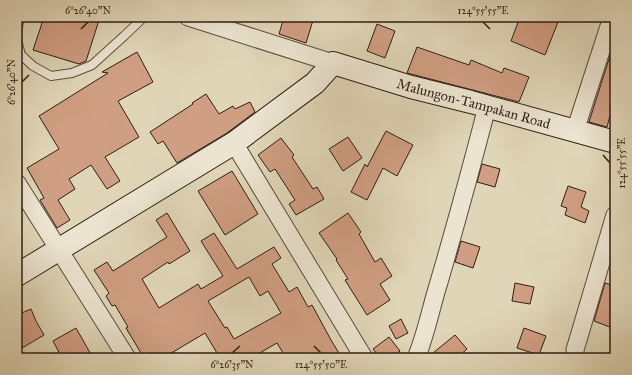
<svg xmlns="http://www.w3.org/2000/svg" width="632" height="375" viewBox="0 0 632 375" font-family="'IM FELL Great Primer',serif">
  <rect width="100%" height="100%" fill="#e0d6b7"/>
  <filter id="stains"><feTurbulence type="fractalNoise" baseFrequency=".005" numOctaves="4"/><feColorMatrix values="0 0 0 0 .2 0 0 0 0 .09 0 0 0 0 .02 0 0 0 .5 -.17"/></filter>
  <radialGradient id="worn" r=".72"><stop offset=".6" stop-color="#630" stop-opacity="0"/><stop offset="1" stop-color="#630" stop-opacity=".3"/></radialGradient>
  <g fill="#d09e82" stroke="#2f1e14" fill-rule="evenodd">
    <path d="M44,17H100L86,61L79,64L33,50Z"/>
    <path d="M284,17H314L306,43L279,34Z"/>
    <path d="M520,17H560L545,55L511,41Z"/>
    <path d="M377,24L395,31L385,58L367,51Z"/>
    <path d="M615,40V105L613,104L607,127L589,122Z"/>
    <path d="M417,47L469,65L471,60L502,73L504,68L529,77L519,102L407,73Z"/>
    <path d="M137,52L153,82L118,101L139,137L105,157L120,181L107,189L91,165L69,179L75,189L58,200L70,220L57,228L40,200L44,198L27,168L59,149L39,116L108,73L102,72Z"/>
    <path d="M206,94L219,114L233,106L235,109L250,102L255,112L227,133L177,163L163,141L158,144L150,132L193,104L192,103Z"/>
    <path d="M386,131L413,145L397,176L383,168L367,200L351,192L365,164L367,167Z"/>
    <path d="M348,137L362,158L343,171L329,149Z"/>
    <path d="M281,138L294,155L292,157L313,189L317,187L324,199L296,215L289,204L295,200L275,169L270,172L258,155Z"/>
    <path d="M482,164L500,169L495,187L477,182Z"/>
    <path d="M232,171L258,214L225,235L198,191Z"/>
    <path d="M568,186L586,192L581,207L589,211L585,223L565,215L567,208L561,206Z"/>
    <path d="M167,213L190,251L169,264L168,262L142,279L159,308L198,284L201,289L223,276L201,241L214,233L237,269L274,247L281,258L272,264L289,292L297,287L308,307L312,305L331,340L342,358H286L277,343L251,358H220L205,333L163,358H144L126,328L128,327L115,305L112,306L106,296L109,293L94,270L107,262L113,271L167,237L156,220ZM249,277L260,296L268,291L281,313L234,339L227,327L225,328L208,301Z"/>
    <path d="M348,213L361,232L359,234L375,262L381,258L392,276L380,284L390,300L367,315L345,280L348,279L336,260L337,259L319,233Z"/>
    <path d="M461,241L480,247L473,268L455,262Z"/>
    <path d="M515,283L534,287L530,304L512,301Z"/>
    <path d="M605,283L615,286V329L594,321Z"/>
    <path d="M31,309L36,321L44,335L17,351V315Z"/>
    <path d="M401,319L408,333L396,339L389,326Z"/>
    <path d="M76,328L93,358H62L53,341Z"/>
    <path d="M524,328L546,336L539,355L517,348Z"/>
    <path d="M455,335L467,349L457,358H427Z"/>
    <path d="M389,337L400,351L390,358H380L373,349Z"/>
  </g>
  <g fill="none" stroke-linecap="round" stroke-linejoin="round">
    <g stroke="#5b4c3d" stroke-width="10">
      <g id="service">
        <path d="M17,32L20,17"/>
        <path d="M17,40L21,55L33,66L51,76L72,73L92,65L124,36L144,17"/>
      </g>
    </g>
    <g stroke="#5b4c3d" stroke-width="19">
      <g id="minor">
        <path d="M188,17L333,63"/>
        <path d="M575,131L612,17"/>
        <path d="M234,143L364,358"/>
        <path d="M17,183L127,358"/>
        <path d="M575,350L615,215"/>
        <path d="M416,358C426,335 431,307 439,282C456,224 472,165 487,107"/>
      </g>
    </g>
    <g stroke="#2f1e14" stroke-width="24">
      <g id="secondary">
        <path id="s1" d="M17,275L234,143L315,83L333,63L411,87L471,102L615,142"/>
      </g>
    </g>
    <use href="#service" stroke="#ebe4d0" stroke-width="8"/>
    <use href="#minor" stroke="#ebe4d0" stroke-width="17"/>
    <use href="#secondary" stroke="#ebe4d0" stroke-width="22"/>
  </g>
  <path fill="none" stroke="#2f1e14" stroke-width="1.5" d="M483,22L490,29M81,29L88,22M22,82L29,75M603,155L610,163M314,346L321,353M232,353L240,346"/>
  <g text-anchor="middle" stroke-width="3.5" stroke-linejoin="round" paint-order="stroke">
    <g font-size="14" fill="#2f1e14" stroke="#ebe4d0">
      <text dy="5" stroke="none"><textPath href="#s1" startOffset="528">Malungon-Tampakan Road</textPath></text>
    </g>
  </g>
  <rect width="632" height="375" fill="none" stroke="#e0d6b7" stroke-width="44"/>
  <rect x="22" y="22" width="588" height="331" fill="none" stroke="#2f1e14" stroke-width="1.5"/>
  <g font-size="10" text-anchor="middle" fill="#2f1e14">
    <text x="88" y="14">6°26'40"N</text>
    <text x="483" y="14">124°55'55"E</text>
    <text transform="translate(11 82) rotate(-90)" y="4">6°26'40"N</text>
    <text transform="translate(621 163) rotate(-90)" y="4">124°55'55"E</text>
    <text x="232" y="368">6°26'35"N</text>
    <text x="321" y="368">124°55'50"E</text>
  </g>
  <rect width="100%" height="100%" filter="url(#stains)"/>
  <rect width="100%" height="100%" fill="url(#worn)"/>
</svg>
